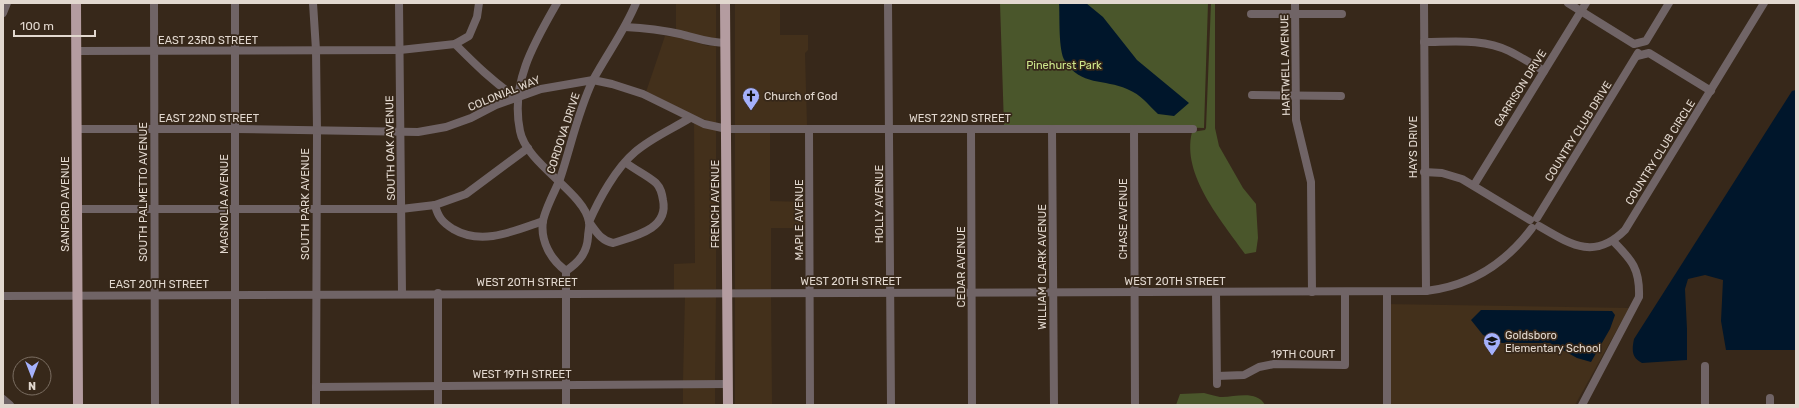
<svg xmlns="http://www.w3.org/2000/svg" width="1799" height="408" viewBox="0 0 1799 408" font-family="Rubik,sans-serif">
  <rect width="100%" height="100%" fill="#37281a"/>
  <g fill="#43301b">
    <path d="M676,3H716V40L676,30Z"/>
    <path d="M735,3H780V35H808V50L805,53L807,125L735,126Z"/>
    <path d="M665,36L682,38L708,46H716V124L690,114L646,92Z"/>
    <path d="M694,123L716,130V289L674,290V264L695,263Z"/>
    <path d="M735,132L770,133V201L807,202V228H771V289H735Z"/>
    <path d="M771,295L772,405H735V296Z"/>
    <path d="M685,296H716L715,381H683Z"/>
    <path d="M1383,304L1629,308L1575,405H1383Z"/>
    <path d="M715,387V405H683V388Z"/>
  </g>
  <g fill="#4a562b">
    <path d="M1000,3H1208L1204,128L1140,126H1004Z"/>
    <path d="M1211,3H1215V128L1219,146L1243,188L1256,204L1258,238L1256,252L1245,254C1222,221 1181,175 1192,132L1205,130L1206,128Z"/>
    <path d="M1204,393C1209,394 1214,396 1220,397C1233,398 1256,389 1265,405H1176L1180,394Z"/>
  </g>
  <g fill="#00162b">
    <path d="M1059,3H1086L1103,17L1137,60L1189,103L1174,116L1158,114C1147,104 1142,95 1127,89C1105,79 1080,86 1065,61C1058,51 1060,16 1059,3Z"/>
    <path d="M1796,90V350H1726L1721,321L1723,280L1705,275L1688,279L1685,289L1687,329V360L1642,363C1631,358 1632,349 1634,339L1792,91Z"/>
    <path d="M1481,310L1612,311L1615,315L1610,329L1591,362L1577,358L1550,343H1502L1483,335L1471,320Z"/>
  </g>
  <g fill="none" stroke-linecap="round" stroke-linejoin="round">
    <g stroke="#706466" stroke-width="8">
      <path d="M154,3L155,405"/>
      <path d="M313,3L316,50L317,131L316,405"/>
      <path d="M399,3L402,294"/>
      <path d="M557,3C534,43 510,83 520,131C526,164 585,193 589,222C590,227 588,232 588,237C587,253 579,262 566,271V405"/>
      <path d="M888,3L891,405"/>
      <path d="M1295,3L1296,120L1311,182L1312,292"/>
      <path d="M1424,3L1426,291"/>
      <path d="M1568,3L1634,44L1646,41L1669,3"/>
      <path d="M3,13L7,3"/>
      <path d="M1251,14H1342"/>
      <path d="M625,27C644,28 662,30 680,34C697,38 708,43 726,43"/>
      <path d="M1424,42C1452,42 1483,38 1509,51C1521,57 1532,64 1544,71"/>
      <path d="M455,44C475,64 493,82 517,98"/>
      <path d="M76,51L400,50L455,44L469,36L477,17L479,3"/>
      <path d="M1637,56L1649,53L1711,91"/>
      <path d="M1252,95L1341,96"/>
      <path d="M77,129H235L418,132L446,127L471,118L496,105L541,89L593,80L612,84L643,94L704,124L727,129H1193"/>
      <path d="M1052,129L1054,405"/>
      <path d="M1134,129L1135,405"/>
      <path d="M809,130L810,405"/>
      <path d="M971,130L972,405"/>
      <path d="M625,162C635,170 647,175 656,183C661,188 662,194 663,200C669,229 635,236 613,243C601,241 596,231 589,222C599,199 616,168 635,152C651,138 672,129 690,118"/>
      <path d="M1424,172L1442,173L1462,179L1530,220"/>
      <path d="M1474,185L1586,3"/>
      <path d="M435,205C438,217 442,222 453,229C482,246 514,231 543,221"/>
      <path d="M77,209H401L435,205L466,194L528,148"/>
      <path d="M1537,218L1638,53"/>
      <path d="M1539,226C1570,244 1594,261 1625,230L1764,3"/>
      <path d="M566,271C551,260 540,241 543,221C545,209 555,191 560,179C571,146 578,111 593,80C607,54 625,30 636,3"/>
      <path d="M1216,292L1217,384"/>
      <path d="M1387,292V405"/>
      <path d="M438,293V405"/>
      <path d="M3,296L1426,291C1470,286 1505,264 1532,228"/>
      <path d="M1705,366V405"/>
      <path d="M1217,376L1244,375L1259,367L1274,364L1345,365V292"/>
      <path d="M316,387L728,384"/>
      <path d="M3,399L10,405"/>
      <path d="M235,405V3"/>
      <path d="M1582,405L1639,297C1640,269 1632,260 1613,241"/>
      <path d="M1770,405V398"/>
    </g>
    <g stroke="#b49ca0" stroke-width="10">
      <path d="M76,3L78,405"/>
      <path d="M725,3L728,405"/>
    </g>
  </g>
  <defs>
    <g id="church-pin" transform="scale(0.9)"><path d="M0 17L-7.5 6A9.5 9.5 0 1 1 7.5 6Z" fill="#a5b1fc" stroke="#37281a"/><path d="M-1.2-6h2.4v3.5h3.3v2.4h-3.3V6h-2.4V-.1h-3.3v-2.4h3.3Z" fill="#111"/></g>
    <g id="school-pin" transform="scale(0.9)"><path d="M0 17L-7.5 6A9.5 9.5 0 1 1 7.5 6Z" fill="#a5b1fc" stroke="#37281a"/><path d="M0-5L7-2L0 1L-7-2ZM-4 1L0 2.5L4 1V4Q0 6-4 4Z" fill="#111"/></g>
  </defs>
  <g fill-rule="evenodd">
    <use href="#church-pin" x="751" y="96"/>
    <use href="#school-pin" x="1492" y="341"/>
  </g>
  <g text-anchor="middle" stroke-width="3.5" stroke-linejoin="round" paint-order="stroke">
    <g font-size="11" fill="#e2d8cf" stroke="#37281a">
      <text x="208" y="44">EAST 23RD STREET</text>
      <text transform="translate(1285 65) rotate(-91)" y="4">HARTWELL AVENUE</text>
      <text transform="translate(1520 88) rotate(-58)" y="4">GARRISON DRIVE</text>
      <text transform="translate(504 93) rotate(-22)" y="4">COLONIAL WAY</text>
      <text x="209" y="122">EAST 22ND STREET</text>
      <text x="960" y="122">WEST 22ND STREET</text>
      <text transform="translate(1578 131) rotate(-58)" y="4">COUNTRY CLUB DRIVE</text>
      <text transform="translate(563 133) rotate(-72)" y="4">CORDOVA DRIVE</text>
      <text transform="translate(1413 147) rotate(-90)" y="4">HAYS DRIVE</text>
      <text transform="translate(390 148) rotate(-91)" y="4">SOUTH OAK AVENUE</text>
      <text transform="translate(1660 152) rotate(-58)" y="4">COUNTRY CLUB CIRCLE</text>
      <text transform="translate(143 192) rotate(-90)" y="4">SOUTH PALMETTO AVENUE</text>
      <text transform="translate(65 204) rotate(-90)" y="4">SANFORD AVENUE</text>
      <text transform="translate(224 204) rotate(-90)" y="4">MAGNOLIA AVENUE</text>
      <text transform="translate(305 204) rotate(-90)" y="4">SOUTH PARK AVENUE</text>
      <text transform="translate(715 204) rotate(-90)" y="4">FRENCH AVENUE</text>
      <text transform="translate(879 204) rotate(-90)" y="4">HOLLY AVENUE</text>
      <text transform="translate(1123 219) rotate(-90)" y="4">CHASE AVENUE</text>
      <text transform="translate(799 220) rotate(-90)" y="4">MAPLE AVENUE</text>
      <text transform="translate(961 267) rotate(-90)" y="4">CEDAR AVENUE</text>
      <text transform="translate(1042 267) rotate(-90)" y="4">WILLIAM CLARK AVENUE</text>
      <text x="851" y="285">WEST 20TH STREET</text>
      <text x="1175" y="285">WEST 20TH STREET</text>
      <text x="527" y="286">WEST 20TH STREET</text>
      <text x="159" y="288">EAST 20TH STREET</text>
      <text x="1303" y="358">19TH COURT</text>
      <text x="522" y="378">WEST 19TH STREET</text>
    </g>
    <g font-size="11" fill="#cee88c" stroke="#37281a">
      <text x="1064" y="69">Pinehurst Park</text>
    </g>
    <g font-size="11" fill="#e2d8cf" stroke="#37281a" text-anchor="start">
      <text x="764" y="100">Church of God</text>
      <text x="1505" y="339">Goldsboro<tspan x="1505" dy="13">Elementary School</tspan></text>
    </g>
  </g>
  <rect width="1799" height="408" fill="none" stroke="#e2d8cf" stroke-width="8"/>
  <g transform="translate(32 376) rotate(180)"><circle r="19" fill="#37281a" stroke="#7b6e62"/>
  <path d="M0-3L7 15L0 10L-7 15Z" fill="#a5b1fc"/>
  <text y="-6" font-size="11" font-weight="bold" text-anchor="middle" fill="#e2d8cf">N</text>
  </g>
  <path d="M14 30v6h81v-6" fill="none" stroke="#e2d8cf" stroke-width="2"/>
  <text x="20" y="30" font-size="12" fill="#e2d8cf" stroke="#37281a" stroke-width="3" paint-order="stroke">100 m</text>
</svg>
